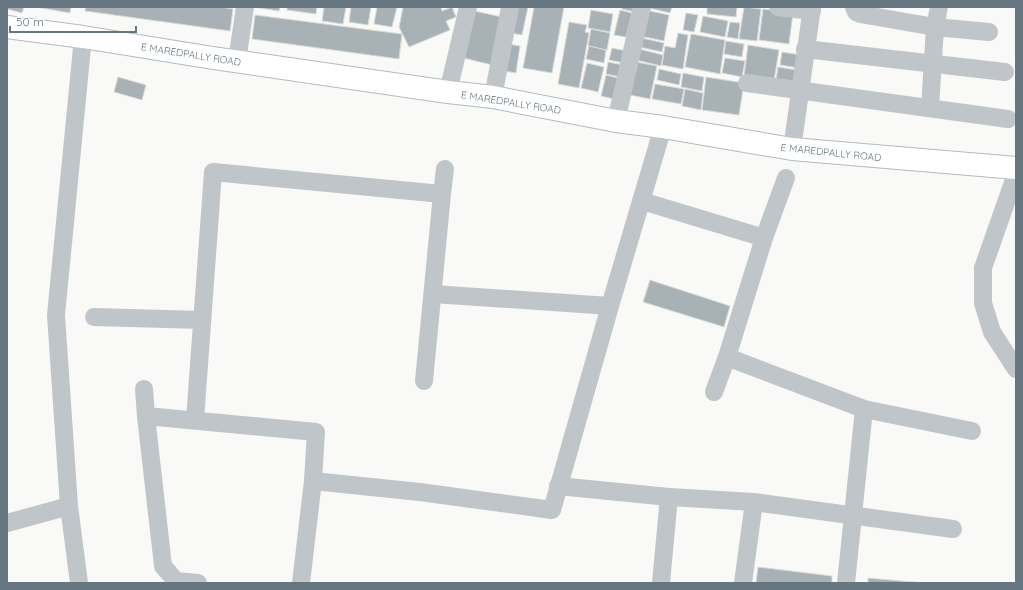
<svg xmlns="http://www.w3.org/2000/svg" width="1023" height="590" viewBox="0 0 1023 590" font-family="Quicksand,sans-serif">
  <rect width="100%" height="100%" fill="#f9f9f7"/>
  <g fill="#a8b1b6" stroke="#dbdbd9">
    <path d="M7,7H24L22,13L7,9Z"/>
    <path d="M36,7H71L70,13Z"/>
    <path d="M86,7H221L233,9L230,31L85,11Z"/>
    <path d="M259,7H280L279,11L259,8Z"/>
    <path d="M287,7H317L316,14L287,10Z"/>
    <path d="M324,7H346L343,24L322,21Z"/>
    <path d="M351,7H371L368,25L349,22Z"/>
    <path d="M377,7H397L392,27L374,24Z"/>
    <path d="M403,7H441L442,11L452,7L456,17L446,21L450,30L409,47L399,27Z"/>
    <path d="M516,7H528L522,35L511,33Z"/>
    <path d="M534,7H564L552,73L523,68Z"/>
    <path d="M622,7H636L635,12L622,9Z"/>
    <path d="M649,7H672L670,13L649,8Z"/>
    <path d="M707,7H737L736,17L707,14Z"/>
    <path d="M744,7L761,9L757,41L739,39Z"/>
    <path d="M763,9L793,13L789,44L759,40Z"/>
    <path d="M470,10L502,17L492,65L460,57Z"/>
    <path d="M591,10L613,14L610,32L588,28Z"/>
    <path d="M620,10L632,13L626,37L614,35Z"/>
    <path d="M645,10L669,15L664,41L636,35Z"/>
    <path d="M686,13L698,15L694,32L683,30Z"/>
    <path d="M255,15L402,34L399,59L252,39Z"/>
    <path d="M703,16L728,21L725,37L700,32Z"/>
    <path d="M569,22L587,25L585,32L589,33L579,88L558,84Z"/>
    <path d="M730,22L740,23L738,39L727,37Z"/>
    <path d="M591,29L610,33L607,50L588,46Z"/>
    <path d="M678,33L688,35L683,69L662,65L665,46L675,48Z"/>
    <path d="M691,34L725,40L720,74L685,67Z"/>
    <path d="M637,37L664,43L662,52L635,46Z"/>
    <path d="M726,41L744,44L742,57L724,54Z"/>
    <path d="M508,44L520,46L516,73L504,71Z"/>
    <path d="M748,45L779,50L774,81L744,76Z"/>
    <path d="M589,46L606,50L604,63L586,59Z"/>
    <path d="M612,48L627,51L624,63L609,60Z"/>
    <path d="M635,48L663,55L661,66L632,59Z"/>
    <path d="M782,52L801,55L799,68L780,65Z"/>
    <path d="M725,58L745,61L742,77L722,73Z"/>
    <path d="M631,61L657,66L650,99L625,94Z"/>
    <path d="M608,62L623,65L621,77L606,74Z"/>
    <path d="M587,63L604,67L598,92L581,88Z"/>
    <path d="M778,67L797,70L795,83L776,80Z"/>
    <path d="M659,69L681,74L679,85L657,80Z"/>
    <path d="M683,73L704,77L702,91L681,87Z"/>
    <path d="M606,75L618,78L614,99L601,96Z"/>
    <path d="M118,77L146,85L142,100L114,92Z"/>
    <path d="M706,77L744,83L739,115L702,110Z"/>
    <path d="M655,84L684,89L681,104L652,99Z"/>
    <path d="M685,89L703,93L701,110L682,106Z"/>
    <path d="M650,280L730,306L724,327L643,302Z"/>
    <path d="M758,567L832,576V583H756Z"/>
    <path d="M868,578L924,583H868Z"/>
  </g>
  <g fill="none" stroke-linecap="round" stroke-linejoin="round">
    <g stroke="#b4babd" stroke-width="24">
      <path id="major" d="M7,27L83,37L213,58L448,92L493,97L616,121L663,127L792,149L1016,168"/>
    </g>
    <g stroke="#c0c5c9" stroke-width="18">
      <path d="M778,7L812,11"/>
      <path d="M854,7L856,12L860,14L935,27L989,32"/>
      <path d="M805,49L1005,72"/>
      <path d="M237,61L245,7"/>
      <path d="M747,83L1008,119"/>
      <path d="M448,92L468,7"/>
      <path d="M493,97L510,7"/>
      <path d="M930,108L935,27L939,7"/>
      <path d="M616,121L642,7"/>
      <path d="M792,149L812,7"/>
      <path d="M1016,174L983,268V303L992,332L1016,369"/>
      <path d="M786,178L764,238L727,357L864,409L846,583"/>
      <path d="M642,201L764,238"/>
      <path d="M433,294L610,306"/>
      <path d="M94,317L202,320"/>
      <path d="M424,381L442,194"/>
      <path d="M144,389L146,416"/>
      <path d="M714,392L727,357"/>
      <path d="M864,409L972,431"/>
      <path d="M195,420L213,172L442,194L445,169"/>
      <path d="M313,481L420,492L552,510L610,306L663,127"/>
      <path d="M558,486L669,497L754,502L953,529"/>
      <path d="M7,523L69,506"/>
      <path d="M79,583L69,506L56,315L83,37"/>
      <path d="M198,583L176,581L163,566L146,416L316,432L313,481L301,583"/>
      <path d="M661,583L669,497"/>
      <path d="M743,583L754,502"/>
    </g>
    <use href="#major" stroke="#fff" stroke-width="22"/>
  </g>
  <g text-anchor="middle" stroke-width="4" stroke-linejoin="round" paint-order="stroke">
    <g font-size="10" fill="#667781" stroke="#fff">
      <text transform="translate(191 54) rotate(9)" y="4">E MAREDPALLY ROAD</text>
      <text transform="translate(511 102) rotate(9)" y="4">E MAREDPALLY ROAD</text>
      <text transform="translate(831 152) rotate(6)" y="4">E MAREDPALLY ROAD</text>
    </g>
  </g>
  <rect width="1023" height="590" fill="none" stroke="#667781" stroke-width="16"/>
  <path d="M10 26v6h126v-6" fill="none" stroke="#667781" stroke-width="2"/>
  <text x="16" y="26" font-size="12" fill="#667781" stroke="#ffffff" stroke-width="3" paint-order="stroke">50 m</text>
</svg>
